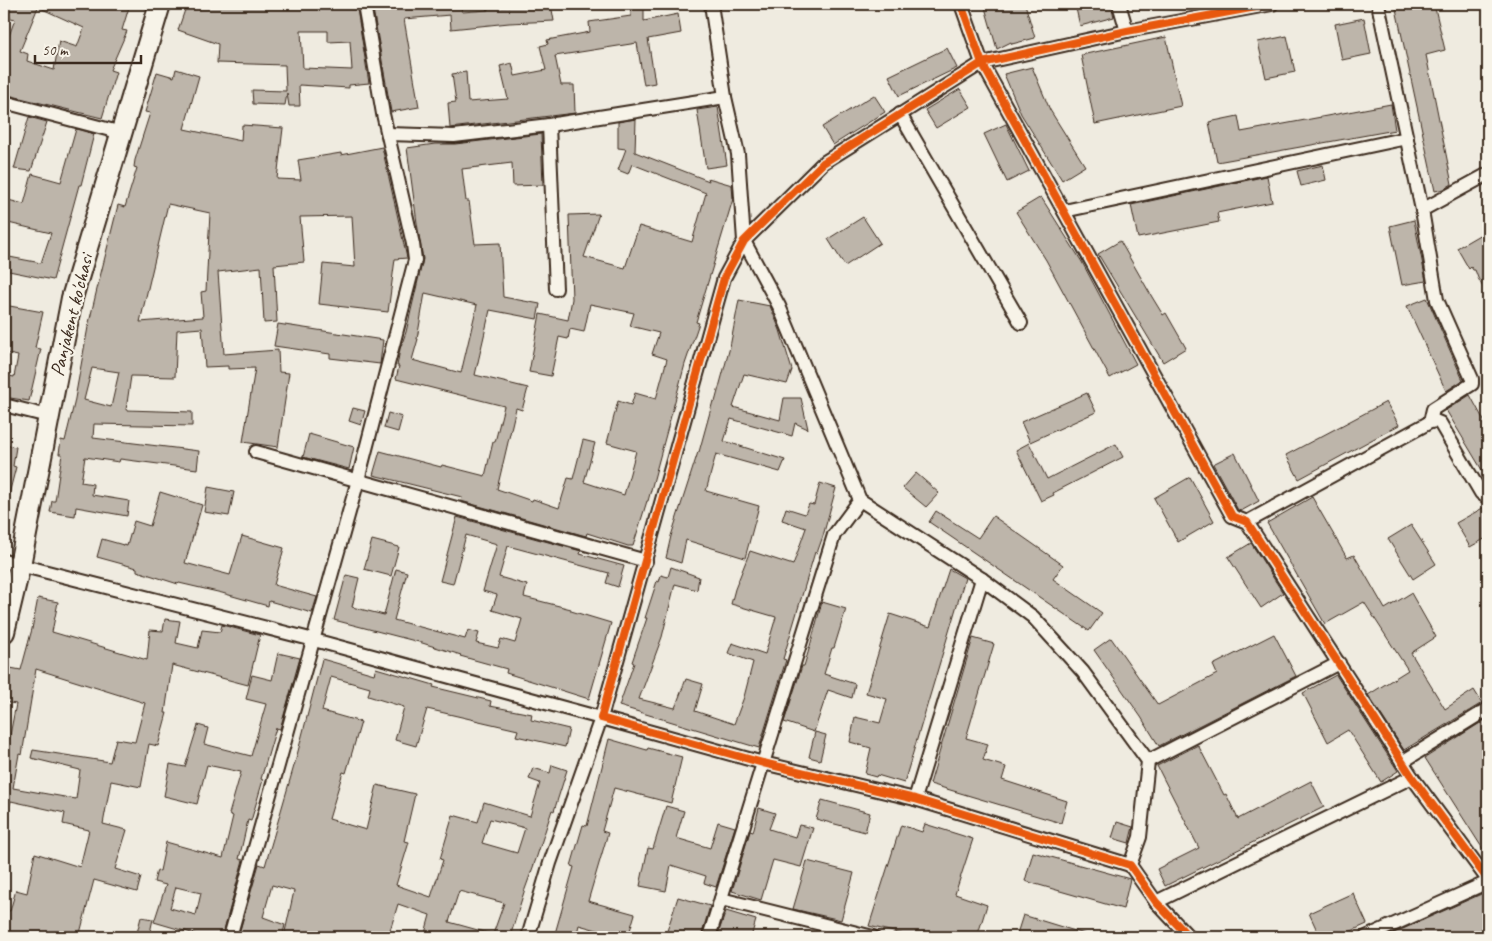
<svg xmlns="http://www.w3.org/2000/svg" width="1492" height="941" viewBox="0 0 1492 941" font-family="Caveat,sans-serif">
  <rect width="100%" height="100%" fill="#efebe0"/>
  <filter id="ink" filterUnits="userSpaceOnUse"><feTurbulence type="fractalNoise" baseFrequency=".02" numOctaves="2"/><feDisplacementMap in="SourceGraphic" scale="10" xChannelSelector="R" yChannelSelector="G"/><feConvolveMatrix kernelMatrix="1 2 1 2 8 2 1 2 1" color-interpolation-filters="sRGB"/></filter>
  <g filter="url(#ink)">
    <g fill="#bdb5aa" stroke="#3b2a1e" fill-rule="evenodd">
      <path d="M4,4H130L122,30L127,31L110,70L116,72L102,118L4,94V50L15,19L4,16ZM38,7L84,28L77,47L59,41L54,70L27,61L28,54L20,51Z"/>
      <path d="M187,4H350V9H357L369,83L349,85V88L299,85L300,106H289L287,93L285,105L253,104L252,90L286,91L285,65L217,63L218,44L178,30ZM301,31H328V42L350,41L352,70L303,68Z"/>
      <path d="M374,4H461L462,12L488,10L487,4H501L502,7L551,4L554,21L509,23L451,29L450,15L404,19L419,107L391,112L373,9Z"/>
      <path d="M631,4H644V21L678,14L681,33L648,39L655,83L644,85L637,43L555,56L561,85H574L575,113L450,128L448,103L456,102L452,74L466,72L468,102L508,99L500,66L512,63L515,76L546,70L540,46L548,44L547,40L590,32L589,22L631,16Z"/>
      <path d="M984,4H1025L1035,38L1012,44L1011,42L997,49Z"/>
      <path d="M1075,4H1111L1114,17L1080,26Z"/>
      <path d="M1395,4H1434L1445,50L1426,55L1452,184L1444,189L1435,191Z"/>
      <path d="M1364,18L1371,54L1342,60L1335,24Z"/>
      <path d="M1287,36L1295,72L1266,78L1258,42Z"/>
      <path d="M1166,37L1181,106L1095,124L1081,55Z"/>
      <path d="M947,48L957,68L899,96L889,76Z"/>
      <path d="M1032,67L1050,110L1085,166L1062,180L1021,114L1004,74Z"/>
      <path d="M176,69L199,76L184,129L241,141L242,125L283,128L277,179L301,180L298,160L341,153V155L382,147L407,258L395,259L388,312L319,304L323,264L355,267L352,216L300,217L304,262L274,265L277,322L264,323L261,267L218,272L224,354L278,350L279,372L289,373L278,447L243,442L255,368L228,369V366L205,367L202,328L177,330L175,377L131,376L126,410L192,412V426L94,424L93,438L199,451L197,469L120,459L119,462L85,457L81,482L93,484L92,495L129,501L127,516L76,507L75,516L50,512L52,501H55L62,454H59L61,440L65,441L74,404L88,327L98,285L118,205L125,207L137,168L134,167L135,160L150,113L145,112L157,72L174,77ZM168,204L210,213L206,291L201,292L203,317L140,322ZM92,368L119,372L111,407L84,400Z"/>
      <path d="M960,89L971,107L936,128L925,110Z"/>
      <path d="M874,95L885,112L833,145L822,127Z"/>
      <path d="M1391,104L1395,130L1217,162L1209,122L1238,116L1241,132Z"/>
      <path d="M718,107L727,165L706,168L697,110Z"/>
      <path d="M29,117L47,122L31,171L14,169Z"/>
      <path d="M636,119L635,152L709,181L708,178L732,185L733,199L696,322L699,323L685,364L648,501H647L633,546H628L587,533L586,536L461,501L462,497L373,475L380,451L441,467L442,465L485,476L493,442H495L504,406L396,379L399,366H397L400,349L406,332L423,259L417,223L407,148L435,144H455L541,134L543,185L513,186L512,163L462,169L466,201H469L475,244L500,243L503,297L540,304L537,319L490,310L475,375L528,388L522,410L516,408L497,489L532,501L533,499L559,508L568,478L573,479L583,440L595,443L584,482L624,495L636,451L607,443L618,401L631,405L635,393L656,399L667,359L652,354L659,333L630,326L634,313L590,304L584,332L570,329L568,339L559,337L551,376L529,372L540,314L568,320L572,299L569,215L599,214L584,257L625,268L639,226L692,242L706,193L632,164L628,174L618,170L626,149L618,148V122ZM425,293L477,305L461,373L412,360L418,339H417Z"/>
      <path d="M1006,124L1029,171L1007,182L984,134Z"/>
      <path d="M76,129L94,134L81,185H79L53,280L4,270V256L41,263L51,233L4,222V199L24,204L32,174L61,182Z"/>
      <path d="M1323,165L1326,180L1301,186L1297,171Z"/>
      <path d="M1267,176L1272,202L1217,213L1219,222L1138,238L1131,205Z"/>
      <path d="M1041,197L1082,262L1136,364L1110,378L1046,260L1016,212Z"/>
      <path d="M863,217L880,243L845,266L828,239Z"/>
      <path d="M1414,220L1426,281L1402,285L1390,226Z"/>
      <path d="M1488,230V297L1478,278L1475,270H1473L1471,267L1469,269L1457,248Z"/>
      <path d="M1120,241L1152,297L1163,315L1166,313L1186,348L1163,362L1098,254Z"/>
      <path d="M1427,298L1463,380L1446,391L1407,306Z"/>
      <path d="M739,300L770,306L780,330L792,370L787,384L744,374L733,407L780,420L784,398H801L808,429L795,423L792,436L731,419L724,441L785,460L780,472L716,454L706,491L759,506L745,558L686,540L681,563L666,558L671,536L698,452H699L713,401L715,402L730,347Z"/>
      <path d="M4,305L43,312L35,348L41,349L29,401L4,397V375L14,377L18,356L4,353Z"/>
      <path d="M278,324L383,340L380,364L330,358V354L274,346Z"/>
      <path d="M1087,393L1096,412L1030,442L1021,422Z"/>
      <path d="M1470,395L1488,428V480L1446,410Z"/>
      <path d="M1386,402L1399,425L1299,479L1286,455Z"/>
      <path d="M353,408L365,411L361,425L349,421Z"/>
      <path d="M388,413L402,417L398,432L384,428Z"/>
      <path d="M309,434L354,447L349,469L303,457Z"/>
      <path d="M1029,443L1047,479L1116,444L1123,457L1053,493L1054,495L1041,501L1016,450Z"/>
      <path d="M4,445L16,447L13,466L16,467L8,498H4Z"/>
      <path d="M1235,453L1259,501L1241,511L1238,510L1213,464Z"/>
      <path d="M916,473L939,493L926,507L903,488Z"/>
      <path d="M1190,477L1214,521L1178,542L1154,498Z"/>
      <path d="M820,483L836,488L823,536L817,553L815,552L783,659L786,660L759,748L619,706L634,663L632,662L647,618H645L657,581L659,582L661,575L668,577L671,567L699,577L697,590L675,584L662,637L639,699L675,708L686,679L703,684L695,711L734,724L744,697L753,662L728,653L732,643L765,654L776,617L731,604L735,589L750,551L793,565L806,528L782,520L786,508L805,514L809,504L814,505Z"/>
      <path d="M208,487L234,492L229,516L204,512Z"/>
      <path d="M160,492L202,505L185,563L230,575L242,536L284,548L274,585L317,597L312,613L269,601L268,606L222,593L179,583L178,584L137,571V568L97,557L102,539L127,546L134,521L150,526Z"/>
      <path d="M1312,497L1347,558L1354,555L1385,609L1411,593L1436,637L1411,653L1445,709L1474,690L1482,703L1404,750L1368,695L1408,670L1364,602L1325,624L1267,523Z"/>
      <path d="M1488,505V537L1470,547L1456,523Z"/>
      <path d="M936,511L978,538L993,516L1063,565L1053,579L1102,613L1089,631L929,522Z"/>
      <path d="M457,517L581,551L580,554L624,566L618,587L606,583L609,573L508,546L499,577L527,585L524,597L571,609V611L611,623L589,699L506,673L507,669L460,656L461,655L419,642L334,620L346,575L359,578L352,607L384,615L396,569L407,572L394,620L465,639L468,630L479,633L476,643L498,648L501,639L515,643L522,619L492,610L497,595L483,591L497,544L466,535L453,584L440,581Z"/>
      <path d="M1411,525L1436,564L1413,579L1388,539Z"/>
      <path d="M372,540L399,547L391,576L364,569Z"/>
      <path d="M1251,543L1283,593L1261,608L1228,557Z"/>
      <path d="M949,569L965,578L904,783L877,775L876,777L865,774L871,748L850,742L855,717L880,723L887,699L866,693L890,614L930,627Z"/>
      <path d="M38,598L58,602L52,632L147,660L150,630L163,631L165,619L180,621L176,643L198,648L202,630L220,632L222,625L260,635L248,685L172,665L165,713H167L158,746L149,744L141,787L111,781L103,824L127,830L115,869L141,877L137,892L94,880L79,937H4V909L10,911L16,890L27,893L35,853L80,867L89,830L63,824L65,813L11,801L9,807H4V766L16,704L4,702V674L5,667L21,670L32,629ZM36,669L145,703L135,742L116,739L110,762L33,750L31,758L80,770L76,799L13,788L19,754L22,755Z"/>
      <path d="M822,602L846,609L834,648H832L824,674L855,684L852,698L828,690L814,732L784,722L802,666H804L810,646Z"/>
      <path d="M1274,634L1296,676L1159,746L1141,717L1094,650L1111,638L1158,705L1217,674L1213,665Z"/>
      <path d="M973,638L994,644L966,738L988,744L983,760L1006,767L1002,780L1067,801L1061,823L930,784Z"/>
      <path d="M278,653L300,658L280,729L276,728L261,779L263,780L251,821L248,820L239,859L243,860L222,937H205L154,922L166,885L154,882L157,870L160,871L166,842L223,858L233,816L229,814L241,772L207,765L197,804L164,796L170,764L185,767L198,725L208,728L204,744L251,756L266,704L246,699L252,675L272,680ZM176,887L201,893L196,915L170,908Z"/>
      <path d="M322,659L374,674L376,668L434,685L433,687L491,701L490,706L532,714L531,720L569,729L565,747L516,736L518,730L427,709L416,746L395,740L404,707L368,696L370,688L331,677L322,711L361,722L346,773L343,772L329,819L366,830L377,785L415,794L404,841L409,842L396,885L431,897L443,860L440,859L453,815L478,822L484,802L530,816L540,783L529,779L533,768L550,773L552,765L567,770L554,811L552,810L536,859L524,892L510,937H492L504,903L459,891L449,922L492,934L491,937H424L430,915L398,904L388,937H301L285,932L294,891L272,885L263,917L285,925L282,937H238L259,864L265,866L296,759ZM490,819L525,828L517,853L482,843Z"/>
      <path d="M1336,675L1398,771L1381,782L1348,730L1328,742L1303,693Z"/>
      <path d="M1488,718V857L1425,758Z"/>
      <path d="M815,732L826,735L820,760L809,757Z"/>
      <path d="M609,739L647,750L648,748L682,757L671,803L614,788L602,831L608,833L588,901L635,914L628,937H622L579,925L576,937H554L574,867L571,866L583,825L587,826Z"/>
      <path d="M1198,745L1224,795L1226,794L1238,819L1311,781L1324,807L1165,886L1157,869L1199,848L1157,766Z"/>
      <path d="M822,800L870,813L865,832L816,819Z"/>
      <path d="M666,806L684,811L676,838L710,848L718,822L735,827L716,887L704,883L706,876L671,865L666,891L640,886L648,848L653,849Z"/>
      <path d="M759,808L775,813L769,829L795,837L799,825L813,828L801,867L773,860L761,900L732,891L750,831L753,832Z"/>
      <path d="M1117,822L1133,827L1129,843L1112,838Z"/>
      <path d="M925,824L973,839L955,894L987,905L977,937H901L902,934L869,926L901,825L922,832Z"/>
      <path d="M1033,852L1130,879L1123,909L1025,881Z"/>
      <path d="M807,861L854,873L841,920L793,909Z"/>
      <path d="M1488,891V937H1385Z"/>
      <path d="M1353,893L1367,924L1338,937H1320L1309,913Z"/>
      <path d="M678,897L710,906L701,937H676L666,934Z"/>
      <path d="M726,911L756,920L751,937H717Z"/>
      <path d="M1023,915L1088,935V937H1016Z"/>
      <path d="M141,917L153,919L149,937H136Z"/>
    </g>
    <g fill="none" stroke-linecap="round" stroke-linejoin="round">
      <g stroke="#3b2a1e" stroke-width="16">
        <g id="street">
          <path d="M711,4L725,97L738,154L744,241L779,306L860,500L982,579L1033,617L1083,672L1148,761L1140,837L1130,865"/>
          <path d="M961,4L982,63L1232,516L1247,522L1412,777L1488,880"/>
          <path d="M1119,4L1127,31"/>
          <path d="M1378,4L1422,210L1437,300L1472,379V384L1433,409L1430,422"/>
          <path d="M4,102L122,133"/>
          <path d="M900,114L1021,323"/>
          <path d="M549,125L556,289"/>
          <path d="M388,134L454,136L549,125L725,97"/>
          <path d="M1422,210L1488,174"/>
          <path d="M1064,211L1407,138"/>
          <path d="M4,405L48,416"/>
          <path d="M256,452L646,561"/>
          <path d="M1247,522L1430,422L1435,421L1440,423L1481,493L1485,496H1488"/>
          <path d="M4,561L314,640L601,718L550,863L528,937"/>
          <path d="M1148,761L1339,663"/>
          <path d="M1402,762L1488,709"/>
          <path d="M915,799L982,579"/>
          <path d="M721,899L873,937"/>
          <path d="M1156,902L1412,777"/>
          <path d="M230,937L358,480L415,260L413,244L383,114L364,4"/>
          <path d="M709,937L834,535L860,500"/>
          <path d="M1189,937L1156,902L1130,865L915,799L763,763L601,718L724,278L744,241L823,163L982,63L1127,31L1272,4"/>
          <path d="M1366,937L1488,882"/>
        </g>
      </g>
      <g stroke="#3b2a1e" stroke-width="24">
        <path id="primary" d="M4,632L20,565L72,298L160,4"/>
      </g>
      <use href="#street" stroke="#f7f3e8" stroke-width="12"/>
      <use href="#primary" stroke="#f7f3e8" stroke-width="20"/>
      <g stroke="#f7f3e8" stroke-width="11">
        <g id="cycleway">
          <path d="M961,4L982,63L1232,516L1247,522L1412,777L1488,880"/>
          <path d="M1189,937L1156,902L1130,865L915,799L763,763L601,718L724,278L744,241L823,163L982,63L1127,31L1272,4"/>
        </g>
      </g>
      <use href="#cycleway" stroke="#e8590c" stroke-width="8"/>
    </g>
  </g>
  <g text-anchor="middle" stroke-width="4.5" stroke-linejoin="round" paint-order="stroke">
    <g font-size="20" fill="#3b2a1e" stroke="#f7f3e8">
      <text transform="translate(71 315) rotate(-76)" y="7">Panjakent ko'chasi</text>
    </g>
  </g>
  <rect width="1492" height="941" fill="none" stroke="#f7f3e8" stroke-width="20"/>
  <rect x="10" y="10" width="1472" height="921" fill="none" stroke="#3b2a1e" stroke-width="2" filter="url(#ink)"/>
  <path d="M35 55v8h106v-8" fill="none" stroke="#3b2a1e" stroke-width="2.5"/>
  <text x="42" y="55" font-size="15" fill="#3b2a1e" stroke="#f7f3e8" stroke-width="4" paint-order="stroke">50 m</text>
</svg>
